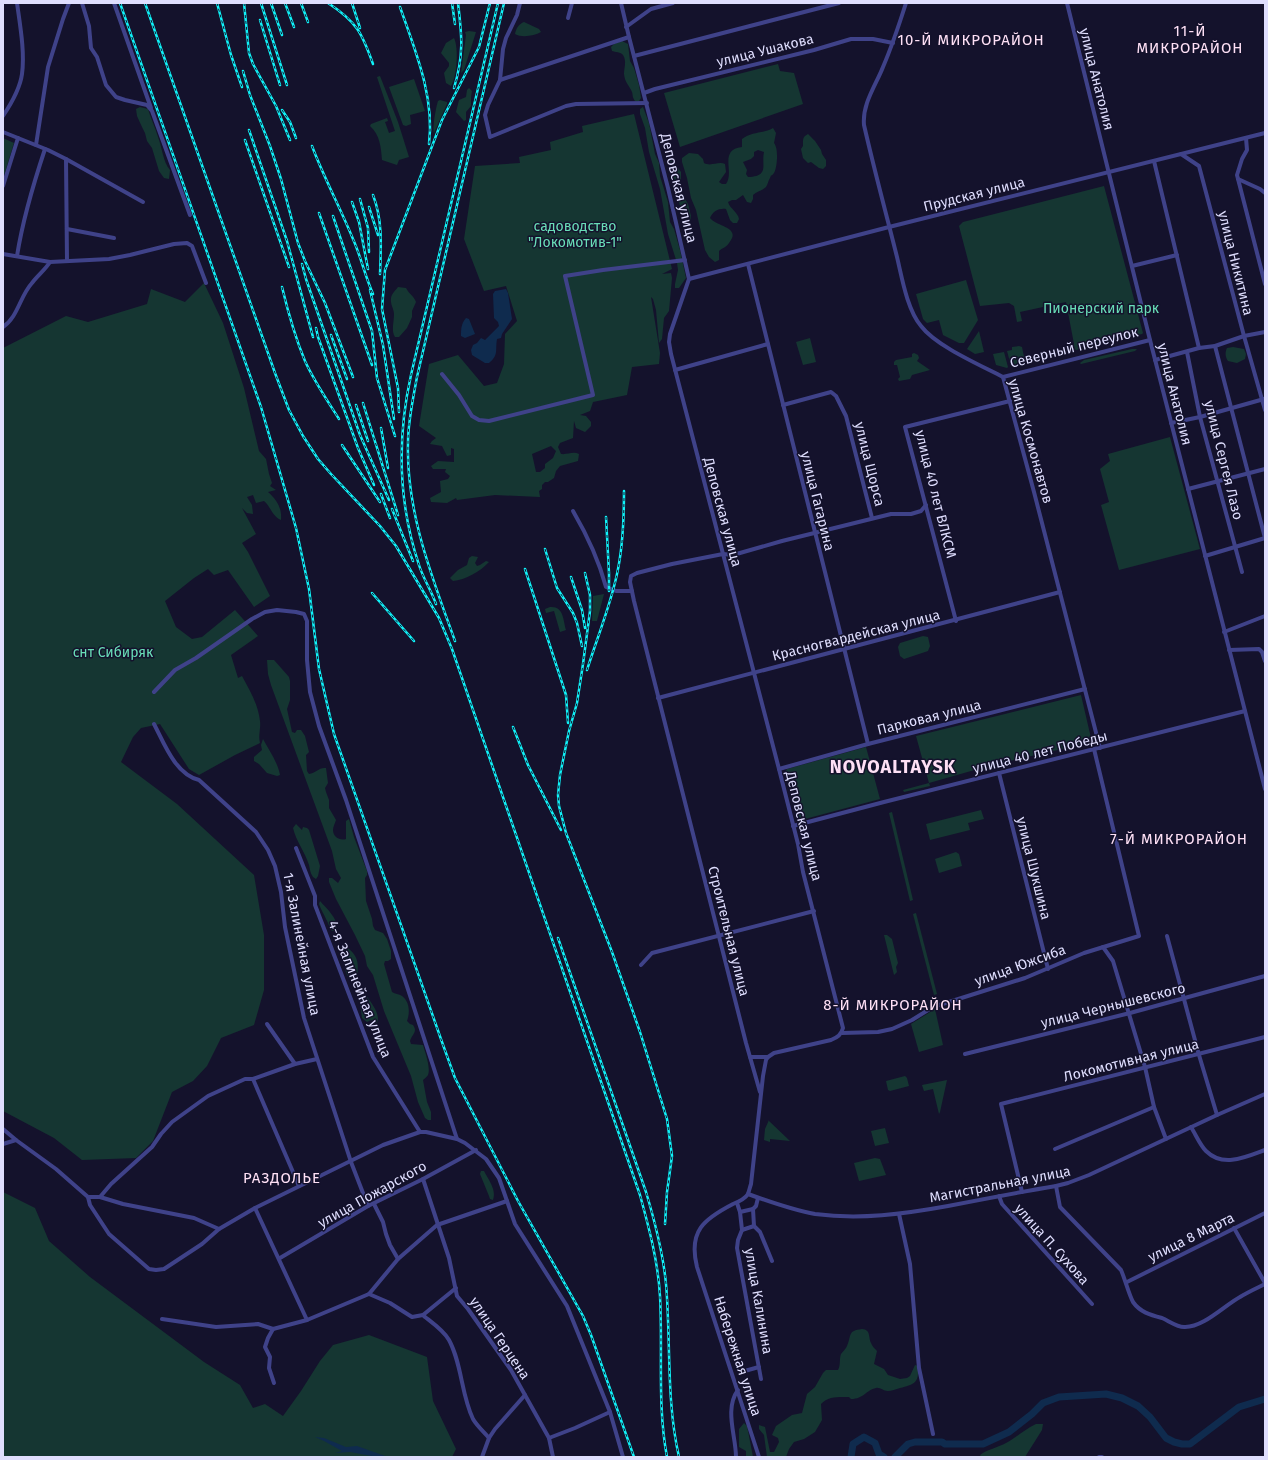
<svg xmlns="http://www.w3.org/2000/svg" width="1268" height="1460" viewBox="0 0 1268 1460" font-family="'Fira Sans',sans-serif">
  <rect width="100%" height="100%" fill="#14122c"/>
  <g fill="#153632" fill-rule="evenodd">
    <path d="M524,22L539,29L541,32C534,36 522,38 515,34C516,28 519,24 524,22Z"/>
    <path d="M469,31L476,32L464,70L461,73L466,35L465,32Z"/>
    <path d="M454,38C459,48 457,78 451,86L446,83L444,73L449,66V63L441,53L446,43Z"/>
    <path d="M622,41L628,44L630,61L634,68L639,85L641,98L639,101H635C632,97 633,95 632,92C629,85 625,83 624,74C624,68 627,61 623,55C621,52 615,52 612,51L611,47L614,44Z"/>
    <path d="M778,64L780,71L794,73L803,104L680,147L664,93Z"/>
    <path d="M380,76L398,122L409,157L399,160L397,165L382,160C381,147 380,135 370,126L371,124L387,118L388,121L385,122L389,133L395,131L377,77Z"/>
    <path d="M414,79L425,111L410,115L411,124L406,126L403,125L389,87Z"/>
    <path d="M469,88L472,91L471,97V106L466,112V120L464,121L456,112L459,100L466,97L467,90Z"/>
    <path d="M440,100L447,102V104L434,133C432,128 436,107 438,101Z"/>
    <path d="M140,107L148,109C151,119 155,127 158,137C162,147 163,162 170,170L169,179L164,178L159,171L152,148L147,141L145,133L142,127L137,116L136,109Z"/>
    <path d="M643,107L649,123L655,154L659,163L660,176L668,202L670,222L674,229L680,250L686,278L679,288H675V284L678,270L677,263L668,234L660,189L649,152L645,128L640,114V109Z"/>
    <path d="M634,114L672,269L662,274L671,273L672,278L669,311L664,318L662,339L659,343L656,310L653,299L651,297L660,353L659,364L632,367L627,395L593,402L590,411L580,415L586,416L591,422V426L585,432L576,428L574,421L573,438L560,443L558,447L561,454C567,455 573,451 579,454L578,461L560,466L556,471L554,478L548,482H545L542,485V489L539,491L540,497L495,495L457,500L456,498L447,503L431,502L430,498L441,492L440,481L448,479L450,476L445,472L446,469H433L431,466L438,461L454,462V449L451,448V455L447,456L442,446L430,444L432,441L436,438L419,426L429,364L458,355L484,386L497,383L504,364L505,334L517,321L506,286L484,291L464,239L475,166L520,163L519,157L551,150L550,142L583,132L582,126ZM551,446L556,451L553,458L545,464V468L540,472H536L532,454Z"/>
    <path d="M773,128L776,133L774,143C779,149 777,168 774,173C770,178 772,173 770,178C768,181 768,184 766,187C762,191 757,191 753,195V199L751,203L747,202L743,195L736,200H732L728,202C730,209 738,212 739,219L737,223H733L730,220L726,209C719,208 713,211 710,218C717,227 742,227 729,243C727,247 722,248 719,251V260L715,262L709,257L705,250L696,210L691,198L687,178L682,162V158L689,153L698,154L703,159L704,163C711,167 718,161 725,164L726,172L719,182L722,184H726C735,172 718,150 742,147V139C752,131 763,134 773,128ZM758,150L764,152C761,165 770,176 748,177L746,174L747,170L743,162L751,159L754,156V152Z"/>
    <path d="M808,134L815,141L821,150L822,154L826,160V166L823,169L819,168L811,162L808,163L803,158L801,149L803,146C803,140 802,137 808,134Z"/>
    <path d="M3,138L14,143L3,179Z"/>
    <path d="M667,144L673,161L681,172V192L688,204L691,216L690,225L693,238L691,241L686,230L670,166L664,147Z"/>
    <path d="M1104,186L1143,333L1142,334L1076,350L1071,345L1074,344L1066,302L1020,312L1022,321L1017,322L1014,306L1009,303L980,306L959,226L963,222Z"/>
    <path d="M966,280L978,320L964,343H959L943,335L939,320L927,323L923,319L916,294Z"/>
    <path d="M204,283L223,323L244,388L259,451L266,459L269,474L272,483L270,486L276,490L268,492C277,500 282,508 281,520C272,516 271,507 264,501L256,503L253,495L247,497L252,505L253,514L247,513L242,508L256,534L242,543L248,552L270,596L254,607L228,570L214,575L208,569L194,578L165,601L176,627L192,639L202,637L235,610L258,636L231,655L238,678L242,676C250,691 258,704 260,721C261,728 258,736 260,743L235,755L199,775L189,769L160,724L141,728L133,737L121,762L177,804L254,875L264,935V990L254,1025L221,1038L207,1066L193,1081L172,1092L153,1141L136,1158L82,1160L54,1138L3,1111V348L66,316L88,322L147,304L151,289L185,302Z"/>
    <path d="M398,287L406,288C409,294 414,296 416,302L412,311V317L407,328L399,337H395C391,331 394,322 394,314C394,309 390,304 391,298C392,293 395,291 398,287Z"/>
    <path d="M979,331L984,352L975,354L967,349Z"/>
    <path d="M810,338L816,362L803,365L796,342Z"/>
    <path d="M1019,346L1022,347L1025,362L1024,363L1012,367L1011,366L1007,351L1012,350V347Z"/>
    <path d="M1233,347L1244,349L1246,354L1245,359L1237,363L1228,361C1225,357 1225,352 1227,348Z"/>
    <path d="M1132,349H1137L1135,351L1081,364L1080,363L1084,360Z"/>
    <path d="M1004,352L1008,367L1007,368L996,365L993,354Z"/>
    <path d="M914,353L918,355L919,358L917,361L930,370L912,375L910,379L899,381L898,379L900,377L897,365H894V362L896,360L912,357V354Z"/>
    <path d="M1170,437L1200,549L1119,570L1101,505L1109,502L1100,469L1110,461L1108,454Z"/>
    <path d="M472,556L478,557L475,563L477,566L480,565L486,561L489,562C481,571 465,580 453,581L450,578L458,570L467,565L469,558Z"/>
    <path d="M604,594L597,621H592L593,596Z"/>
    <path d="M550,607C564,606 563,620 566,630L560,632L554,611L546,613L545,609Z"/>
    <path d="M923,636L928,637L930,646L928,651L904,659L900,656L898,647L900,643Z"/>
    <path d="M267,660H274L289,677L290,681V700L287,709L292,732L295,733L297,730H301L305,736L309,752L306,755L307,771L309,774C316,773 319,767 326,768L328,783L325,788L326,792L329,800V808L336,820C335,823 333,827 333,830C333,837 340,841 346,839V821L349,819L354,837L367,871V875L365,878L366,901L372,919L373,926L375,930L383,933L387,939L391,951V959L388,961H385L384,964L392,992C395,994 399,994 402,996C410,1002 410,1013 407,1021L410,1024L413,1025C418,1032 412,1034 410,1041L411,1044L423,1045C425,1052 431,1068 428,1075C427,1077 425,1078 423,1080L427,1102L431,1112V1120H428L425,1118L418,1102L411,1076L384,1011L373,975L367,966L365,956L355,935L336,899L329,882V878H332L338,883L341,878L336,869L332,851L271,685L268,674Z"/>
    <path d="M1081,695L1091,738V741L1088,743L992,765L929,783L930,786L904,792L903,790L929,783L916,736Z"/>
    <path d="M263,739C269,750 278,763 280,775L277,776L267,773L259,764L254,761V757L262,750L261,745Z"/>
    <path d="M866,747L880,799L805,819L800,821L797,818L785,772L787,769Z"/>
    <path d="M981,810L984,819L968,823L970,830L930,840L926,824Z"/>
    <path d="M892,812L913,900L910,901L889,813Z"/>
    <path d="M296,824L302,830L303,827L307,828L309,830L320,866L318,876L316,879L313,877C310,873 310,869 309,865C305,852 296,841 293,828Z"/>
    <path d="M956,852L959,854L962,866L939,873L935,859Z"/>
    <path d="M320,901C327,909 340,920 336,931H332C329,927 329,924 326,919C324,914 321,910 319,904Z"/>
    <path d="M916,913L937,994L934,995L913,914Z"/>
    <path d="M884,935H887L892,939L898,963L896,967L897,972L894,975Z"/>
    <path d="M344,945C359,956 359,962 357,980L353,981C344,976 345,966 344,958C344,952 341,950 344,945Z"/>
    <path d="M366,995C371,1003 381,1014 377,1023L371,1020L367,1022L362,1018L359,997Z"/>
    <path d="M935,1009L943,1045L919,1052L911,1024Z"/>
    <path d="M905,1076L907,1078L909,1086L890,1091L888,1090L886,1081Z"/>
    <path d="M947,1080L940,1112L939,1114L933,1089L924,1091L922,1085Z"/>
    <path d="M769,1120V1121L790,1141L770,1139V1142L764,1140L765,1129Z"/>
    <path d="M885,1128L889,1143L875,1146L871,1131Z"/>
    <path d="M875,1158L880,1159L886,1175L859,1181L854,1163Z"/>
    <path d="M481,1171H484C488,1179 497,1190 493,1200L490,1199L489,1196L480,1174Z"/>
    <path d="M3,1192L35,1208L49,1241L90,1277L204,1362L240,1385L253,1408L265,1404L283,1416L301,1391L320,1361L333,1345L369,1335L427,1357L433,1401L456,1449L452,1457H3Z"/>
    <path d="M862,1329C871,1330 868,1336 871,1343C872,1346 875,1349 877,1351L874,1364L884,1369L888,1375L900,1379L907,1378L910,1376L915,1365L918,1366C919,1383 915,1384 900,1388C896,1389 891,1391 888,1391C883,1391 880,1387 876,1388C866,1390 864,1399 851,1399L849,1397C839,1397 828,1396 821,1404L822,1420L815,1432L804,1439L794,1442L789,1449L786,1457H767L764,1435L759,1429V1425L765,1427L770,1452H774L779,1442L778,1438L772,1435L776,1426L792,1415L802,1413L807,1394L815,1387L823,1373L826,1370H838C841,1365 839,1359 841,1354C843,1351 846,1349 847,1346C852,1335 847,1331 862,1329Z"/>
    <path d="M744,1423L747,1426C749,1436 751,1446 753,1457H746V1451L739,1447V1429Z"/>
    <path d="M1036,1424H1043L1042,1430L1025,1457H981L980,1455C986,1450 999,1447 1006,1443C1017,1437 1025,1429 1036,1424Z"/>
  </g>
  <g fill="#0f2b4e">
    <path d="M506,289L508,293L512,319L502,334L501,338L497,339C495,351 499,355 489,363H485L472,355L471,350L473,345L477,343L481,338L485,340L499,326L498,322L494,318L493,294L495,291Z"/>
    <path d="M466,318L469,319L475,334L465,338L461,336C461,329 461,324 466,318Z"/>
    <path d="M315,1437L324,1438L346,1447L357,1446L388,1457H377L350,1452L335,1453L342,1451L324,1441Z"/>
  </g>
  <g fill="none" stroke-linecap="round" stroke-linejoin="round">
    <g stroke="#0f2b4e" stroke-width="7">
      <path d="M851,1457L853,1444L864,1437L875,1443L879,1454L884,1457"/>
      <path d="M895,1457L908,1444L915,1442H942L945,1444H983L1009,1432L1032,1414L1043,1403L1059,1397L1106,1394L1122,1398L1138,1406L1150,1417L1166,1438L1174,1442L1182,1444H1190L1239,1407L1265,1399"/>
    </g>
    <g stroke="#3f4289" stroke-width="4">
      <path d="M82,3L89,26L91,48L97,57L106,85L116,97L125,100L147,105L152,111L190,215"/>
      <path d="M114,3L151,108"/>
      <path d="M520,3L517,15L506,38L503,49L500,80L488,105L485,115L490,137L566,106L576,104L647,103"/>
      <path d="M621,3L629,37L668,188L689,279L670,334L669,342L671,354L779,769L798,844L803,872L843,1028C841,1035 838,1037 831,1040L774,1053L768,1057H750"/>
      <path d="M906,3C899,25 892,46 883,67C876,85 862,104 864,125C874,169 886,213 897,257C902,278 907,309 921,326C936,346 980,365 1003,377L1034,492L1100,748"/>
      <path d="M1067,3L1150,340L1265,789"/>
      <path d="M568,18L572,3"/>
      <path d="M626,27L651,9L673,3"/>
      <path d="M634,56L839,3"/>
      <path d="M500,80L629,37"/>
      <path d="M644,93L655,89L814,50L851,39H873L893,43"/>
      <path d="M3,116C11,104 20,89 22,74C25,52 20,25 17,3"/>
      <path d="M3,132L48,150L66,159L143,202"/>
      <path d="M1246,138L1247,150L1242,159L1237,175L1265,284"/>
      <path d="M36,145L48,67L63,19L69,3"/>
      <path d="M1181,154L1199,166L1244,336L1265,410"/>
      <path d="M66,159L67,261"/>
      <path d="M1154,161L1199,348"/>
      <path d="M1238,179L1260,189L1265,193"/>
      <path d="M3,186L18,138"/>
      <path d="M67,229L114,238"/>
      <path d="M3,254L50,262L109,259L130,255L174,244L187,243L192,246L206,283"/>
      <path d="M17,256C23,218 33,185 45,149"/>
      <path d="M748,264L868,744"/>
      <path d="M1132,266L1177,255"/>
      <path d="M689,279L889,227L1265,133"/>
      <path d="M3,327C18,317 20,296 32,283C38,275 45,270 50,262"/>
      <path d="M1215,346L1244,336L1265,332"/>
      <path d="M1187,352L1200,417L1242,572"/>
      <path d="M1155,360L1199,348L1215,346L1265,538"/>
      <path d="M675,370L768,344"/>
      <path d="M442,374L459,395L472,416L479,420L489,421L593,395L565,276L603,270L685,260"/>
      <path d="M1003,377L1150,340"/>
      <path d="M783,405L831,392L836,396L846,416L872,518"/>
      <path d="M1171,423L1200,417L1264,399"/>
      <path d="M1188,489L1265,469"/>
      <path d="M573,511C587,535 599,561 606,587L616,591H632"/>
      <path d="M1205,556L1265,538"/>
      <path d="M956,621L905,427L1010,401"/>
      <path d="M1224,632L1265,616"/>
      <path d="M1229,650L1259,649L1262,652L1265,661"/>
      <path d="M154,692L175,670L196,658L252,619L265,612L277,610L296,612L304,614L307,621V660L310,692L319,726L346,800L457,1139"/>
      <path d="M658,698L1060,592"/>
      <path d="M154,724C164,743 175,774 199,780L256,832L268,850L275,866L281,892L285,927L304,1018L351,1162L368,1206"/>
      <path d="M779,769L868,744L1085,689"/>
      <path d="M999,773L1048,969"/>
      <path d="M793,826L884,802L1245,711"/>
      <path d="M296,848L315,896V905L373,1057L420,1132"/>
      <path d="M1167,936L1199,1055L1217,1115"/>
      <path d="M1103,947L1113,961L1145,1067L1154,1107L1166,1139"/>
      <path d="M641,965L652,953L814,911"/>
      <path d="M267,1024L295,1064"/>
      <path d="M842,1033L878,1032L892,1029L912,1020L933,1007L1025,978L1084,953L1139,936L1094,749"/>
      <path d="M965,1054L1130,1013L1265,976"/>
      <path d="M253,1079L299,1186"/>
      <path d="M760,1092L746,1043L634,601L630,582L631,576L637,573L672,564L723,554L733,555L782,541L891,514H911L921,511L926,505"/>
      <path d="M1191,1127C1196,1135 1200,1145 1206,1151C1223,1168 1246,1157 1265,1150"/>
      <path d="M3,1129L16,1140"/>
      <path d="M3,1144L16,1140L56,1169L88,1197H100L123,1204L194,1218L219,1229"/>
      <path d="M1055,1149L1154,1107"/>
      <path d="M423,1179L449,1258L457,1296L468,1309L511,1370L549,1438L553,1457"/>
      <path d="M1056,1186L1060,1207L1121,1270C1125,1279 1129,1295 1133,1302C1140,1312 1150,1315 1162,1318C1169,1321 1177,1327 1184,1327C1203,1328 1225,1305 1240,1297C1248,1292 1257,1288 1265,1284"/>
      <path d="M1022,1192L1001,1104L1265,1037"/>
      <path d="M748,1194C770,1202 792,1210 815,1214C860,1220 904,1214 948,1206C984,1199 1020,1192 1056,1186L1068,1183L1089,1175L1217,1115L1265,1094"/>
      <path d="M999,1196L1002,1204L1092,1304"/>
      <path d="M88,1197L90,1205L109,1234L149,1269L156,1270L164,1269L202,1244L219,1229L255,1208L383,1145L420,1132H426L457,1139L465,1143L486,1159L499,1178L515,1224L567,1306L610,1412L623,1457"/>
      <path d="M100,1197L111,1184L152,1147L161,1134L172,1122L208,1096L245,1079H253L295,1064L317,1059"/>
      <path d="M758,1198L756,1206L753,1209L754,1226L760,1232L772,1261"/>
      <path d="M737,1203L740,1212L742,1230"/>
      <path d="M374,1204L383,1222L386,1234L390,1245L398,1259"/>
      <path d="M255,1208L307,1320"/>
      <path d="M740,1212L753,1209"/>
      <path d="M899,1214L910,1264L919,1368L933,1434"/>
      <path d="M754,1226L742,1230L738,1240L737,1248L761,1379"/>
      <path d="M1234,1228L1265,1283"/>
      <path d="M280,1258L368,1206L423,1179L476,1150"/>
      <path d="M1127,1282L1265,1213"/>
      <path d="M369,1294L390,1303L412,1317L423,1315L425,1317C434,1324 444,1331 449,1340C462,1364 461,1394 473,1419C477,1426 484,1432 489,1438"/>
      <path d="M423,1315L456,1288"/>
      <path d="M162,1319L216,1327L258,1324L273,1329L307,1320L369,1294L398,1259L437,1225L507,1201"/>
      <path d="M273,1329L268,1338L265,1347L270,1357L269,1368L274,1383"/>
      <path d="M741,1372L759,1367"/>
      <path d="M549,1438L575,1428L610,1412"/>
      <path d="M482,1457L489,1438L495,1429L525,1395"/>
      <path d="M736,1457C736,1436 724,1409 738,1390"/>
      <path d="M759,1457L697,1267C688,1231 704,1219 733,1204C738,1202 745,1199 748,1194C749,1191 750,1187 751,1184L763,1076L766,1060L768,1057"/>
      <path d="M1099,1457H1102"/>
    </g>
    <g stroke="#0ff4f9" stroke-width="2.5">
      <g id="rail">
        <path d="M120,3L261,407L296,528L309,589L319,669L334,734L442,1042L455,1078L518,1201L583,1316L591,1335L634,1457"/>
        <path d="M145,3L275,373L289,410L303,436L318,459L331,474L380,526L396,546L439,618L452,649L640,1195C649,1228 658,1261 660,1296C663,1350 657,1404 667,1457"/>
        <path d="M217,3L231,55L242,87"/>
        <path d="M244,3L249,53L253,64L276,106L290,140"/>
        <path d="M261,3L287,85"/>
        <path d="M271,3L282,35"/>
        <path d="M285,3L294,27"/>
        <path d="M301,3L308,22"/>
        <path d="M328,3C357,22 362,33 373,64"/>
        <path d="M352,3L360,28"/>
        <path d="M452,3L455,24"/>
        <path d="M400,7C415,50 435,97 429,144"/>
        <path d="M260,20L280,85"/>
        <path d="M243,71L250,95L270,146L281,179L298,243L305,261L325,303L353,377"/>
        <path d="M454,88C464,55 462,36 458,3"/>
        <path d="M282,110L290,122L296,138"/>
        <path d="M249,130L287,241L313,337"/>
        <path d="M245,140L289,267"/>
        <path d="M312,146C324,178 340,207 353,239C361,257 365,276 373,294"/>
        <path d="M373,195C383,221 381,247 380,274"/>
        <path d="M360,199L368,228L369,252"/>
        <path d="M352,202L359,222L368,269"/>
        <path d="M369,207L378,235"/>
        <path d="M319,213L372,365"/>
        <path d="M333,216L372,331L377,378L395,436"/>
        <path d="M302,264L306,279L360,435L389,500"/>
        <path d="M282,287C288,312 295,337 305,361C314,381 327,400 339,419"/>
        <path d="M370,290L383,345L394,419"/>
        <path d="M316,328L318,337L358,448L374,485"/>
        <path d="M331,335L347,379"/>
        <path d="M363,403L398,515"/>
        <path d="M356,405L368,441"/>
        <path d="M399,412L398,388L382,309L385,270L442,120L479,47L490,3"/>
        <path d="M381,428L388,468"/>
        <path d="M342,445L380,502"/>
        <path d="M381,494L390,518"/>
        <path d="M392,509L413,561"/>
        <path d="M606,517L609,573V591"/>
        <path d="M545,549L557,588L573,613L577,623L582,646"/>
        <path d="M525,569L566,695L568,723"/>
        <path d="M585,573L590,595V611L583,664L577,703L569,731L560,775L558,795L559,806L566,833L612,952L640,1032L667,1119L672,1156L667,1192L665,1224"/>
        <path d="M571,577L582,610L585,628"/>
        <path d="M372,593L414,641"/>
        <path d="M436,604C431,590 423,578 419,565C398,502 397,438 411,375L498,3"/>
        <path d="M455,641C432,577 406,512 408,443C408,421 413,399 417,377L504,3"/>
        <path d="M587,670C597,638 610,607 617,574C623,547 624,519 624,491"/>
        <path d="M513,727L528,765L561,830"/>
        <path d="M558,938L646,1192C655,1222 663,1252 666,1284C671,1342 666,1400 679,1457"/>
      </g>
    </g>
    <use href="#rail" stroke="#14122c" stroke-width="1" stroke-dasharray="3" stroke-linecap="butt"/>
  </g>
  <g text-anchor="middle" stroke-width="3" stroke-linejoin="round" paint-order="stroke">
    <g font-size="14" fill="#dfdefe" stroke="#14122c">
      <text transform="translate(765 50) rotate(-14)" y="5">улица Ушакова</text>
      <text transform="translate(1097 79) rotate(76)" y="5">улица Анатолия</text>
      <text transform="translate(679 188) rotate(76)" y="5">Деповская улица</text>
      <text transform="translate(974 194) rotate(-14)" y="5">Прудская улица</text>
      <text transform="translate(1236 263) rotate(76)" y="5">улица Никитина</text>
      <text transform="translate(1074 347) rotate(-14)" y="5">Северный переулок</text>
      <text transform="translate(1175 394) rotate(76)" y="5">улица Анатолия</text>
      <text transform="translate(1031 441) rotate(74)" y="5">улица Космонавтов</text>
      <text transform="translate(1224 460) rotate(76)" y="5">улица Сергея Лазо</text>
      <text transform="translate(870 464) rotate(76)" y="5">улица Щорса</text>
      <text transform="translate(936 494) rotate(76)" y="5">улица 40 лет ВЛКСМ</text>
      <text transform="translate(818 501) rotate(76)" y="5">улица Гагарина</text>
      <text transform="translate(723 512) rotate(75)" y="5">Деповская улица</text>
      <text transform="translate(856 635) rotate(-14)" y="5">Красногвардейская улица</text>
      <text transform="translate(929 717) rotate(-14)" y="5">Парковая улица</text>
      <text transform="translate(1040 752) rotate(-14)" y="5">улица 40 лет Победы</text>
      <text transform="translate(804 826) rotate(76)" y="5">Деповская улица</text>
      <text transform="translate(1034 868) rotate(76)" y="5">улица Шукшина</text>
      <text transform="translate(729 931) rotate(76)" y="5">Строительная улица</text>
      <text transform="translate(302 944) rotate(79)" y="5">1-я Залинейная улица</text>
      <text transform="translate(1020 965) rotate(-20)" y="5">улица Южсиба</text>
      <text transform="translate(360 989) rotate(68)" y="5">4-я Залинейная улица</text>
      <text transform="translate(1113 1005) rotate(-14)" y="5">улица Чернышевского</text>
      <text transform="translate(1131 1060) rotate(-14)" y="5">Локомотивная улица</text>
      <text transform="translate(1000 1184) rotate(-11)" y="5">Магистральная улица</text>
      <text transform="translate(372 1194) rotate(-29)" y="5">улица Пожарского</text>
      <text transform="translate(1191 1237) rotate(-26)" y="5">улица 8 Марта</text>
      <text transform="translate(1052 1244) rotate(48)" y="5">улица П. Сухова</text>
      <text transform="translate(759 1301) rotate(80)" y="5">улица Калинина</text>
      <text transform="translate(500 1338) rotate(56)" y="5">улица Герцена</text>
      <text transform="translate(738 1356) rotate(72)" y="5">Набережная улица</text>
    </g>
    <g font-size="14" fill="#69deb8" stroke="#14122c">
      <text x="575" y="231">садоводство<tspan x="575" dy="16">"Локомотив-1"</tspan></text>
      <text x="1101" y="313">Пионерский парк</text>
      <text x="113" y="657">снт Сибиряк</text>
    </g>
    <g font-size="15" letter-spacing="1" fill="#fee0f5" stroke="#14122c">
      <text x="1190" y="36">11-Й<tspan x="1190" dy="17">МИКРОРАЙОН</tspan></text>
      <text x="971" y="45">10-Й МИКРОРАЙОН</text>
      <text x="1179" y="844">7-Й МИКРОРАЙОН</text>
      <text x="893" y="1010">8-Й МИКРОРАЙОН</text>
      <text x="282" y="1183">РАЗДОЛЬЕ</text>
    </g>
    <g font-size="18" font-weight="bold" letter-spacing="1" fill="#fee0f5" stroke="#14122c">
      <text x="893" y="773">NOVOALTAYSK</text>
    </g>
  </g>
  <rect width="1268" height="1460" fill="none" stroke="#dfdefe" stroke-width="8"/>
</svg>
